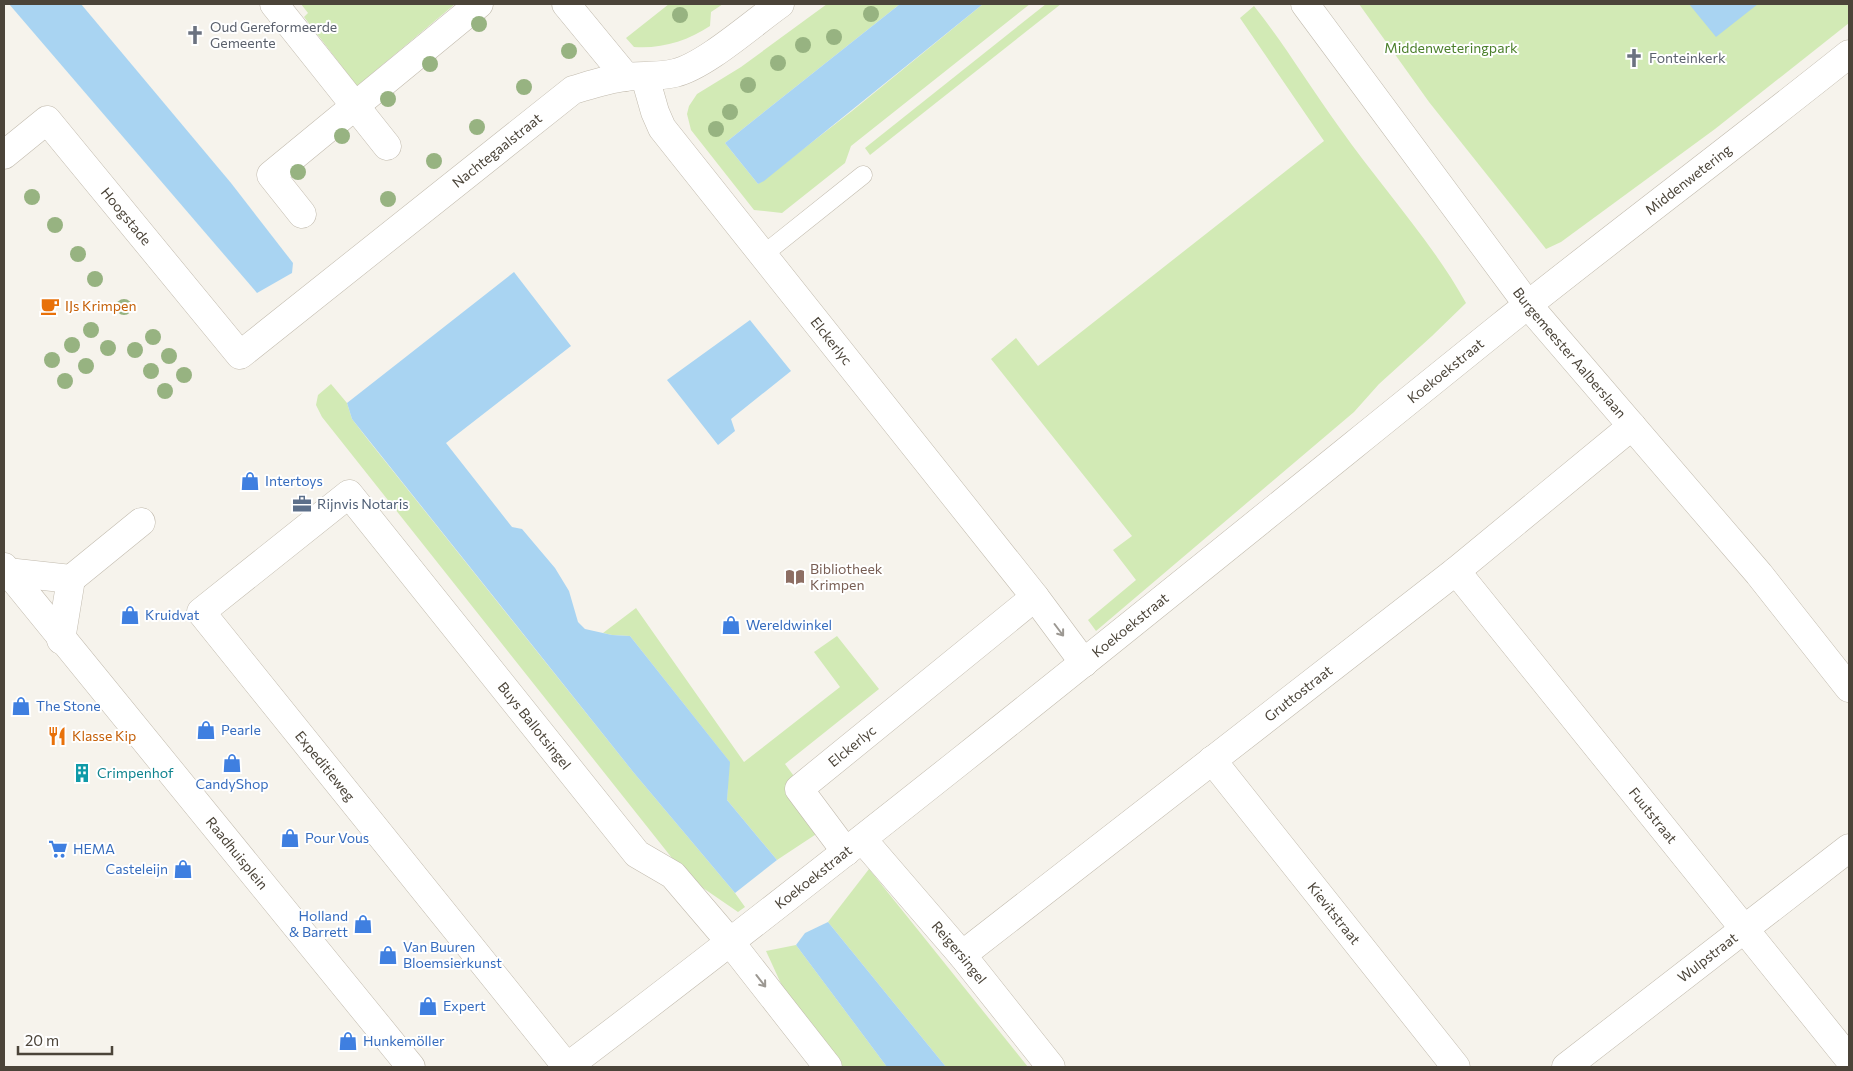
<svg xmlns="http://www.w3.org/2000/svg" width="1853" height="1071" viewBox="0 0 1853 1071" font-family="Commissioner,sans-serif">
  <rect width="100%" height="100%" fill="#f6f3ec"/>
  <g fill="#d2eab5">
    <path d="M301,4H455L357,86L304,17L308,13Z"/>
    <path d="M669,4H723L711,12L710,26C687,41 662,49 634,47L626,38Z"/>
    <path d="M827,4H900L725,143L758,184L852,111L983,4H1030L851,146L845,163L782,213L754,210L691,130L687,114L689,106L697,94L741,67Z"/>
    <path d="M1046,4H1061L870,155L865,148Z"/>
    <path d="M1359,4H1849V23L1715,129L1561,242L1546,249L1429,102Z"/>
    <path d="M1254,6C1285,45 1310,87 1339,127C1381,187 1431,240 1466,303L1432,336L1379,384L1354,412L1096,631L1088,620L1136,580L1113,550L1132,536L991,359L1016,338L1038,366L1324,141L1240,18Z"/>
    <path d="M331,384L347,403L352,419L369,441L634,773L735,893L745,907L738,912L687,877L322,417L316,405L318,395Z"/>
    <path d="M636,608L744,762L840,687L814,652L837,636L879,689L785,764L830,825L777,860L727,800L729,761L630,636L612,635L603,633Z"/>
    <path d="M869,869L1028,1067H946L828,922Z"/>
    <path d="M796,945L887,1067H835L800,1025L766,951Z"/>
  </g>
  <g fill="#a9d4f2">
    <path d="M9,4H81L231,183L293,263L292,273L257,293Z"/>
    <path d="M900,4H983L764,181L758,184L725,143Z"/>
    <path d="M1689,4H1758L1716,37Z"/>
    <path d="M514,272L571,346L446,443L512,527L522,529L555,568L569,591L578,622L585,629L612,635L630,636L730,762L727,800L777,860L735,893L634,773L352,419L347,403Z"/>
    <path d="M750,320L791,371L731,419L735,431L718,445L667,380Z"/>
    <path d="M828,922L946,1067H887L796,945L805,933Z"/>
  </g>
  <g fill="none" stroke-linecap="round" stroke-linejoin="round">
    <g stroke="#c2bbae" stroke-width="19">
      <path id="service" d="M764,254L863,175"/>
    </g>
    <g stroke="#c2bbae" stroke-width="29">
      <g id="pedestrian">
        <path d="M274,4L387,146"/>
        <path d="M302,214L271,175L479,4"/>
        <path id="s1" d="M4,567L411,1067"/>
        <path d="M7,572L71,579L141,522"/>
        <path d="M61,640L71,579"/>
      </g>
    </g>
    <g stroke="#c2bbae" stroke-width="29">
      <g id="minor">
        <path d="M566,4L626,77"/>
        <path id="s2" d="M1305,4L1528,305L1759,574L1849,688"/>
        <path id="s3" d="M645,77L655,112L662,128L1035,597L799,789L846,852"/>
        <path id="s4" d="M4,155L47,120L240,355L573,90C590,85 607,79 625,77C641,75 658,77 675,73C705,66 753,23 780,4"/>
        <path id="s5" d="M1456,571L1849,1059"/>
        <path d="M1035,597L1084,663"/>
        <path id="s6" d="M1212,760L1456,1067"/>
        <path id="s7" d="M863,840L962,955L1051,1067"/>
        <path id="s8" d="M962,955L1456,571L1632,426"/>
        <path id="s9" d="M567,1067C884,827 1191,576 1500,327C1615,235 1734,146 1849,54"/>
        <path id="s10" d="M567,1067L201,612L349,494L637,854L673,875L731,943L828,1067"/>
        <path id="s11" d="M1566,1067L1849,848"/>
      </g>
    </g>
    <use href="#service" stroke="#fff" stroke-width="18"/>
    <use href="#pedestrian" stroke="#fff" stroke-width="28"/>
    <use href="#minor" stroke="#fff" stroke-width="28"/>
  </g>
  <g fill="#97b381">
    <circle cx="871" cy="14" r="8"/>
    <circle cx="680" cy="15" r="8"/>
    <circle cx="479" cy="24" r="8"/>
    <circle cx="834" cy="37" r="8"/>
    <circle cx="803" cy="45" r="8"/>
    <circle cx="569" cy="51" r="8"/>
    <circle cx="778" cy="63" r="8"/>
    <circle cx="430" cy="64" r="8"/>
    <circle cx="748" cy="85" r="8"/>
    <circle cx="524" cy="87" r="8"/>
    <circle cx="388" cy="99" r="8"/>
    <circle cx="730" cy="112" r="8"/>
    <circle cx="477" cy="127" r="8"/>
    <circle cx="716" cy="129" r="8"/>
    <circle cx="342" cy="136" r="8"/>
    <circle cx="434" cy="161" r="8"/>
    <circle cx="298" cy="172" r="8"/>
    <circle cx="32" cy="197" r="8"/>
    <circle cx="388" cy="199" r="8"/>
    <circle cx="55" cy="225" r="8"/>
    <circle cx="78" cy="254" r="8"/>
    <circle cx="95" cy="279" r="8"/>
    <circle cx="124" cy="307" r="8"/>
    <circle cx="91" cy="330" r="8"/>
    <circle cx="153" cy="337" r="8"/>
    <circle cx="72" cy="345" r="8"/>
    <circle cx="108" cy="348" r="8"/>
    <circle cx="135" cy="350" r="8"/>
    <circle cx="169" cy="356" r="8"/>
    <circle cx="52" cy="360" r="8"/>
    <circle cx="86" cy="366" r="8"/>
    <circle cx="151" cy="371" r="8"/>
    <circle cx="184" cy="375" r="8"/>
    <circle cx="65" cy="381" r="8"/>
    <circle cx="165" cy="391" r="8"/>
  </g>
  <defs><path id="oneway-shaft" d="M-6 0H5M1.5-3L5.5 0L1.5 3" fill="none" stroke-width="1.6" stroke-linecap="round" stroke-linejoin="round" transform="scale(1.25)"/></defs>
  <g stroke="#9c9892">
    <use href="#oneway-shaft" transform="translate(1059 630) rotate(53)"/>
    <use href="#oneway-shaft" transform="translate(761 981) rotate(52)"/>
  </g>
  <defs>
    <g id="church-bare" transform="scale(1.5)"><path d="M-1.2-6h2.4v3.5h3.3v2.4h-3.3V6h-2.4V-.1h-3.3v-2.4h3.3Z" fill="#6b7280" stroke="#fff" stroke-width="2.5" paint-order="stroke"/></g>
    <g id="cafe-bare" transform="scale(1.5)"><path d="M-5.5-4.5H6V0H3Q3 3.5 0 3.5H-2.5Q-5.5 3.5-5.5 0ZM3-3.2v2h1.7v-2ZM-6 4.5H4V6H-6Z" fill="#e8710a" stroke="#fff" stroke-width="2.5" paint-order="stroke"/></g>
    <g id="shop-bare" transform="scale(1.5)"><path d="M-5-2.5h2.3a2.7 3.5 0 0 1 5.4 0H5L5.5 6h-11ZM-1.5-2.5h3a1.5 2.3 0 0 0-3 0Z" fill="#3f7fe0" stroke="#fff" stroke-width="2.5" paint-order="stroke"/></g>
    <g id="office-bare" transform="scale(1.5)"><path d="M-6-3h4V-5.5h4V-3h4V5H-6ZM-1-4.5V-3h2v-1.5ZM-6 0V1H6V0Z" fill="#5c6f8a" stroke="#fff" stroke-width="2.5" paint-order="stroke"/></g>
    <g id="library-bare" transform="scale(1.5)"><path d="M-6-4Q-3-5.5-.7-3.5V5Q-3 3-6 4ZM6-4Q3-5.5 .7-3.5V5Q3 3 6 4Z" fill="#8d6e63" stroke="#fff" stroke-width="2.5" paint-order="stroke"/></g>
    <g id="restaurant-bare" transform="scale(1.5)"><path d="M-5-6h1v4h1v-4h1v4h1v-4h1v5L-1.5 .5V6h-2V.5L-5-1ZM5-6V6H3V1.5H1.5Q1.5-4 5-6Z" fill="#e8710a" stroke="#fff" stroke-width="2.5" paint-order="stroke"/></g>
    <g id="building-bare" transform="scale(1.5)"><path d="M-4-6H4V6H1V3H-1V6H-4ZM-2.5-4.3h1.7v1.8h-1.7ZM.8-4.3h1.7v1.8H.8ZM-2.5-1h1.7V.8h-1.7ZM.8-1h1.7V.8H.8Z" fill="#0f9aa8" stroke="#fff" stroke-width="2.5" paint-order="stroke"/></g>
    <g id="supermarket-bare" transform="scale(1.5)"><path d="M-6-5.5h2.5l.6 2H6L4.5 2H-2.5L-4.4-4H-6ZM-1.5 3.2a1.3 1.3 0 1 0 .1 0ZM3 3.2a1.3 1.3 0 1 0 .1 0Z" fill="#3f7fe0" stroke="#fff" stroke-width="2.5" paint-order="stroke"/></g>
  </defs>
  <g fill-rule="evenodd">
    <use href="#church-bare" x="195" y="35"/>
    <use href="#church-bare" x="1634" y="58"/>
    <use href="#cafe-bare" x="50" y="306"/>
    <use href="#shop-bare" x="250" y="481"/>
    <use href="#office-bare" x="302" y="504"/>
    <use href="#library-bare" x="795" y="577"/>
    <use href="#shop-bare" x="130" y="615"/>
    <use href="#shop-bare" x="731" y="625"/>
    <use href="#shop-bare" x="21" y="706"/>
    <use href="#shop-bare" x="206" y="730"/>
    <use href="#restaurant-bare" x="57" y="736"/>
    <use href="#shop-bare" x="232" y="763"/>
    <use href="#building-bare" x="82" y="773"/>
    <use href="#shop-bare" x="290" y="838"/>
    <use href="#supermarket-bare" x="58" y="849"/>
    <use href="#shop-bare" x="183" y="869"/>
    <use href="#shop-bare" x="363" y="924"/>
    <use href="#shop-bare" x="388" y="955"/>
    <use href="#shop-bare" x="428" y="1006"/>
    <use href="#shop-bare" x="348" y="1041"/>
  </g>
  <g text-anchor="middle" stroke-width="4" stroke-linejoin="round" paint-order="stroke">
    <g font-size="14" fill="#5b616d" stroke="#fff" text-anchor="start">
      <text x="210" y="32">Oud Gereformeerde<tspan x="210" dy="16">Gemeente</tspan></text>
      <text x="1649" y="63">Fonteinkerk</text>
    </g>
    <g font-size="14" fill="#4a7f2a" stroke="#fff">
      <text x="1451" y="53">Middenweteringpark</text>
    </g>
    <g font-size="14" fill="#4b4439" stroke="#fff">
      <text dy="5" stroke="none"><textPath href="#s4" startOffset="688">Nachtegaalstraat</textPath></text>
      <text dy="5" stroke="none"><textPath href="#s9" startOffset="1430">Middenwetering</textPath></text>
      <text dy="5" stroke="none"><textPath href="#s4" startOffset="180">Hoogstade</textPath></text>
      <text dy="5" stroke="none"><textPath href="#s3" startOffset="326">Elckerlyc</textPath></text>
      <text dy="5" stroke="none"><textPath href="#s2" startOffset="438">Burgemeester Aalberslaan</textPath></text>
      <text dy="5" stroke="none"><textPath href="#s9" startOffset="1121">Koekoekstraat</textPath></text>
      <text dy="5" stroke="none"><textPath href="#s9" startOffset="716">Koekoekstraat</textPath></text>
      <text dy="5" stroke="none"><textPath href="#s8" startOffset="426">Gruttostraat</textPath></text>
      <text dy="5" stroke="none"><textPath href="#s10" startOffset="1070">Buys Ballotsingel</textPath></text>
      <text transform="translate(852 746) rotate(-39)" y="5">Elckerlyc</text>
      <text transform="translate(325 766) rotate(51)" y="5">Expeditieweg</text>
      <text dy="5" stroke="none"><textPath href="#s5" startOffset="314">Fuutstraat</textPath></text>
      <text dy="5" stroke="none"><textPath href="#s1" startOffset="369">Raadhuisplein</textPath></text>
      <text dy="5" stroke="none"><textPath href="#s9" startOffset="311">Koekoekstraat</textPath></text>
      <text dy="5" stroke="none"><textPath href="#s6" startOffset="196">Kievitstraat</textPath></text>
      <text dy="5" stroke="none"><textPath href="#s7" startOffset="148">Reigersingel</textPath></text>
      <text dy="5" stroke="none"><textPath href="#s11" startOffset="179">Wulpstraat</textPath></text>
    </g>
    <g font-size="14" fill="#c56008" stroke="#fff" text-anchor="start">
      <text x="65" y="311">IJs Krimpen</text>
      <text x="72" y="741">Klasse Kip</text>
    </g>
    <g font-size="14" fill="#366cbe" stroke="#fff" text-anchor="start">
      <text x="265" y="486">Intertoys</text>
      <text x="145" y="620">Kruidvat</text>
      <text x="746" y="630">Wereldwinkel</text>
      <text x="36" y="711">The Stone</text>
      <text x="221" y="735">Pearle</text>
      <text x="232" y="789" text-anchor="middle">CandyShop</text>
      <text x="305" y="843">Pour Vous</text>
      <text x="73" y="854">HEMA</text>
      <text x="168" y="874" text-anchor="end">Casteleijn</text>
      <text x="348" y="921" text-anchor="end">Holland<tspan x="348" dy="16">&amp; Barrett</tspan></text>
      <text x="403" y="952">Van Buuren<tspan x="403" dy="16">Bloemsierkunst</tspan></text>
      <text x="443" y="1011">Expert</text>
      <text x="363" y="1046">Hunkemöller</text>
    </g>
    <g font-size="14" fill="#4e5e75" stroke="#fff" text-anchor="start">
      <text x="317" y="509">Rijnvis Notaris</text>
    </g>
    <g font-size="14" fill="#785e54" stroke="#fff" text-anchor="start">
      <text x="810" y="574">Bibliotheek<tspan x="810" dy="16">Krimpen</tspan></text>
    </g>
    <g font-size="14" fill="#0d838f" stroke="#fff" text-anchor="start">
      <text x="97" y="778">Crimpenhof</text>
    </g>
  </g>
  <rect width="1853" height="1071" fill="none" stroke="#4b4439" stroke-width="10"/>
  <path d="M18 1046v8h94v-8" fill="none" stroke="#4b4439" stroke-width="2.5"/>
  <text x="25" y="1046" font-size="15" fill="#4b4439" stroke="#ffffff" stroke-width="4" paint-order="stroke">20 m</text>
</svg>
